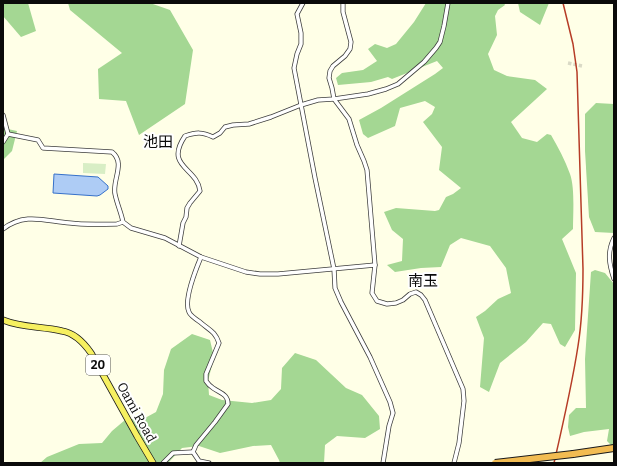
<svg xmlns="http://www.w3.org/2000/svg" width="617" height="466" viewBox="0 0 617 466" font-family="Bitter,'Noto Sans JP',serif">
  <rect width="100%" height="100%" fill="#ffffe7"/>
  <g fill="#a4d793">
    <path d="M3,3H28L36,31L21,37L3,16Z"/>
    <path d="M68,3H150L170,10L193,50L185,104L139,135L126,101L99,99L98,69L122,53L70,10Z"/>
    <path d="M426,3H504L505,5L498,10L495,16L497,35L488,54L494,70L507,76L535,80L547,89L511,122L522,138L537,142L547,134L551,135C558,147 565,160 570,174C575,188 573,213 573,229L562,239L576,273L575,330L565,347L560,344L551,324L543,323L526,342L500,363L489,392L480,387L484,338L476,317L485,311L498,299L511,293L506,268L490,246L461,238L450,245L441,267L421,268L395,272L387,265L402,261L403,239L392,230L384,212L396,208L435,211L439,210L446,197L453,194L461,188L439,170L442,147L423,122L432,114L435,107L425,101L400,108L395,126L368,138L363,134L359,120L381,108L435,74L443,68L437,61L392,79L388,77L371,82L338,85L336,78L342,73L363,70L377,61L368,49L375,44L387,48L396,44L414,22Z"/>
    <path d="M518,3H549L540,25L520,12Z"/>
    <path d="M596,103L614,104V233L595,232L589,217L585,151V114Z"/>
    <path d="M3,128L17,131L12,151L3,160Z"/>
    <path d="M595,270L605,273L614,284V445L612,446L607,441L609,429L584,432L570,436L568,427L569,415L576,408H586L585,359L591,272Z"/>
    <path d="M192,334L210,340L214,357L208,381L209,395L222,400L252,403L271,400L281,389L282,368L295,353L316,360L346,388L362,395L379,416L380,429L365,438L337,436L325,445L324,463H280L279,460L271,445L253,446L220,453L199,446L182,448L168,463H40L47,457L79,444L102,443L112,431L125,420L145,418L156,412L163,394L164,370L171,349Z"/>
  </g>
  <path fill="#d8eec5" d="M83,163L106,164L105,174L83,173Z"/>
  <path fill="#aeccf5" stroke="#3671ca" d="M54,174L98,177L108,186V189L100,195L97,196L53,193Z"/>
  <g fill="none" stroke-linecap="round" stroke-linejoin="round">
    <path stroke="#dadac6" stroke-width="3.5" stroke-dasharray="3.5 2" stroke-linecap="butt" d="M568,63L582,66"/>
    <g stroke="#3d3d3d" stroke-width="5">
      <g id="street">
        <path d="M303,3L297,14L301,33V44L297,54L294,68L315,178L334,269L335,288L341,302L370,357L390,402L393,413L389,426L383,463"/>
        <path d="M343,3V12L351,42L350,49L345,56L333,66L330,71L329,78L332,88L334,99L349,119L357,145L364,161L367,170L375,265L372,293L377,301L387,304L396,303L403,300L410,294L416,292L421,295L425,300L463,389L464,401L459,443L454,463"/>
        <path d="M3,115L8,134L3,142"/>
        <path d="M8,134L38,140L43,148L112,152C126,163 112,180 115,194C117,204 121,212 123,222L131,228L165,238L201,257L246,272L260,274H278L375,265"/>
        <path d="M3,229C25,212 45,221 70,223C85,225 101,224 117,224L123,222"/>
        <path d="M614,238C607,252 609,264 614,279"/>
        <path d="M179,246L183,223L186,217L187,208L190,203L200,191C197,167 164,167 185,136C197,132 202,132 213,137L220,133L225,127L233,125L249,124L271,117L301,105L318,100L334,99L368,94L386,89L398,84L424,62L436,48L440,42L444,26L448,3"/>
        <path d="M193,452L196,445L215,422L228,404C228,394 220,393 213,388C210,386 208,384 206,381V374L219,343C215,331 209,330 200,322C197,320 190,315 189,312C183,300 196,269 201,257"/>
        <path d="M193,452L199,461L209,463"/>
        <path d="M163,463L173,453L193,452"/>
      </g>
    </g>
    <g stroke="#1b1b1b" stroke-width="7">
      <path id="primary" d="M3,320C22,328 42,326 62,331C75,333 84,343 91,353L137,436L153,463"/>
    </g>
    <g stroke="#1b1b1b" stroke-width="8">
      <path id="highway" d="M573,454L614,448"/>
    </g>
    <use href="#street" stroke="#fff" stroke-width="3.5"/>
    <use href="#primary" stroke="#f6f060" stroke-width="5.5"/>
    <use href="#highway" stroke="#f2bc52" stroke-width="6"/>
    <path stroke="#b63c26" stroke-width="1.5" d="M554,463C563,424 572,385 578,346C582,321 583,295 583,269L577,72L573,44L563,3"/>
    <g stroke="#1b1b1b" stroke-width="8" stroke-linecap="butt">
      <path id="highway-bridge" d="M495,463L573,454"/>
    </g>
    <use href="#highway-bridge" stroke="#f2bc52" stroke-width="6"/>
  </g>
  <g text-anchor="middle" stroke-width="4" stroke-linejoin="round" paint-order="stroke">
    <rect fill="#fff" stroke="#545454" stroke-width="1" x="86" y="355" width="24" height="20" rx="3"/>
    <g font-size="12" font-weight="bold" fill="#0a0a0a">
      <text x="98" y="369">20</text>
    </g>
    <g font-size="13" fill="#0a0a0a" stroke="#fff">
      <text transform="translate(137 412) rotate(61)" y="5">Oami Road</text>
    </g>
    <g font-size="15" fill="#0a0a0a" stroke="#fff">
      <text x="158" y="147">池田</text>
      <text x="423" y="286">南玉</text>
    </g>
  </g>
  <rect width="617" height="466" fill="none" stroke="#0a0a0a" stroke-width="8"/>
</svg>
